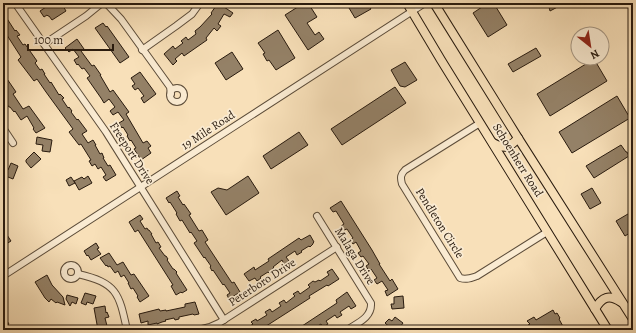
<svg xmlns="http://www.w3.org/2000/svg" width="636" height="333" viewBox="0 0 636 333" font-family="Alegreya,serif">
  <rect width="100%" height="100%" fill="#f8e0b9"/>
  <filter id="stains"><feTurbulence type="fractalNoise" baseFrequency=".005" numOctaves="4"/><feColorMatrix values="0 0 0 0 .2 0 0 0 0 .09 0 0 0 0 .02 0 0 0 .5 -.17"/></filter>
  <radialGradient id="worn" r=".72"><stop offset=".6" stop-color="#630" stop-opacity="0"/><stop offset="1" stop-color="#630" stop-opacity=".3"/></radialGradient>
  <g fill="#948167" stroke="#281a0e">
    <path d="M52,3H68L63,6L66,11L52,20L49,16H48L47,15L44,17L40,11Z"/>
    <path d="M218,3L233,13L230,17L224,14L218,24L221,26L217,31L214,28L206,38L207,40L184,56L182,53L175,59L177,61L173,65L164,54L173,46L175,49L183,43L181,41L186,37L188,40L196,34L195,31L200,27L212,14L211,13Z"/>
    <path d="M304,3H308L317,17L307,23L315,35L319,32L324,39L308,50L285,15Z"/>
    <path d="M346,3H367L371,9L355,18Z"/>
    <path d="M488,3H502L496,7L507,25L488,37L473,13Z"/>
    <path d="M548,3H565L550,11Z"/>
    <path d="M6,17L15,31L16,30L20,35L17,36L23,45L25,44L37,61L35,63L40,70L42,69L45,74H44L50,83L51,82L59,95L60,94L64,98L62,99L68,108L69,107L72,111L71,112L77,120L78,119L87,131L82,134L88,143L93,140L96,145H95L100,154L102,153L104,158H103L108,166L110,165L116,175L106,181L103,177L106,175L101,167L98,169L95,164L92,166L89,161L91,160L81,144L79,145L69,132L73,129L46,92L37,79L34,81L18,60L21,57L3,29V20Z"/>
    <path d="M103,23L106,27L107,26L129,57L120,63L95,28Z"/>
    <path d="M278,30L295,58L276,70L269,60L267,61L263,54L265,53L258,43Z"/>
    <path d="M77,39L84,49L81,51L92,66L94,65L101,75H100L110,92L113,90L129,112L126,114L143,143L147,141L151,146L148,148L151,153L141,160L134,149L136,148L131,140L130,141L127,136L128,135L123,127L122,128L119,123L124,120L118,112L113,115L110,111L115,107L109,99L104,103L101,98L87,78L90,76L84,68L82,69L78,64L77,65L74,60L79,57L73,49L69,52L65,48Z"/>
    <path d="M536,48L541,56L513,72L508,64Z"/>
    <path d="M232,52L243,69L226,80L215,63Z"/>
    <path d="M594,59L607,81L550,116L537,94Z"/>
    <path d="M405,62L417,80L405,87L400,86L391,70Z"/>
    <path d="M140,72L156,94L144,103L141,98L144,96L138,88L135,90L132,86L135,84L131,78Z"/>
    <path d="M3,73L16,92L13,94L23,109L29,106L45,128L36,133L33,129L34,128L27,116L21,120L15,111L14,112L10,107H9L6,103L7,102L3,95Z"/>
    <path d="M395,87L406,103L342,145L331,129Z"/>
    <path d="M617,96L630,118L572,153L559,132Z"/>
    <path d="M299,132L308,145L271,169L263,156Z"/>
    <path d="M37,137L52,140L50,152L42,151L43,145L36,144Z"/>
    <path d="M621,145L626,152H627L629,156L594,178L586,166Z"/>
    <path d="M34,152L41,159L31,168L26,162V160Z"/>
    <path d="M11,163L18,166L13,179L3,175V168L8,170Z"/>
    <path d="M88,176L92,183L79,190L74,181L82,177L84,179Z"/>
    <path d="M248,176L259,193L226,215L211,192L218,188L227,190Z"/>
    <path d="M71,177L75,183L69,186L66,180Z"/>
    <path d="M592,188L601,203L590,209L581,194Z"/>
    <path d="M177,191L180,196L178,197L183,205L184,204L191,214L189,215L199,231L202,230L208,240L205,242L232,283L234,282L240,292L229,299L227,295L230,293L224,284L223,285L213,270L212,271L210,267L211,266L206,259L205,257L204,258L194,243L197,241L191,232L190,233L182,220L180,221L176,214L177,213L170,202L169,203L166,198Z"/>
    <path d="M341,201L372,250L380,264H379L390,281L392,279L398,289L387,296L385,291L388,290L382,281L377,284L374,280L377,278L371,269L369,271L366,266L369,264L363,256L361,257L358,253L361,251L356,242L353,244L350,240L353,238L347,229L344,230L341,226L344,224L336,211L333,212L330,208Z"/>
    <path d="M633,211V231L625,236L616,221Z"/>
    <path d="M140,215L143,219L140,221L145,229L147,228L148,230H149L152,234H151L156,243L158,242L161,247L159,248L165,256H166L168,259L167,260L173,269H174L177,272L176,273L187,290L182,293L181,292L176,295L171,286L173,285L138,230L135,232L129,222Z"/>
    <path d="M3,229L11,241L3,246Z"/>
    <path d="M310,235L314,242L313,243V244L310,247L309,246L301,251L302,252L297,255L295,251L286,257L289,261L284,264L282,260L273,267L274,268L272,269L273,271L269,273L268,272L260,277L261,278L257,281L255,278L249,281L244,274L254,267L255,270L269,261L268,259L299,238L301,240Z"/>
    <path d="M96,243L99,248L97,249L101,254L91,260L88,255L87,256L84,251Z"/>
    <path d="M109,253L117,265L123,262L131,275L134,274L149,296L140,302L137,297L138,296L133,288L131,289L128,283H129L124,275L121,277L118,271L115,273L110,266L108,267L107,265L106,266L100,258Z"/>
    <path d="M332,269L339,279L328,286L327,285L309,296L310,298L260,330H244L253,324L251,322L256,319L257,321L267,315L265,312L270,309L272,312L281,306L279,303L284,300L286,303L295,296L293,294L298,291L300,294L310,287L308,285L313,281L315,282L319,280L320,281L329,275L327,272Z"/>
    <path d="M47,275L52,285L63,297L65,305L57,302L56,303L51,299L49,302L45,298L35,282Z"/>
    <path d="M347,292L356,306L351,309L349,306L340,312L342,315L337,318L335,315L326,321L328,324L323,327L321,324L311,330H296L337,303L336,300Z"/>
    <path d="M85,293L96,296L93,304L87,302L86,305L81,303Z"/>
    <path d="M67,295L78,298L76,304L72,302L70,306L66,299Z"/>
    <path d="M403,296L404,308L392,309L391,304H394V297Z"/>
    <path d="M195,302L199,314L194,315L193,314L179,317V319L175,320L174,318L165,320L166,321L162,322L157,324V323L148,325V321L141,323L139,314L159,309L160,311L166,310V311L185,307V304Z"/>
    <path d="M105,306L106,313L107,312L109,317L105,318L108,330H98L94,308Z"/>
    <path d="M553,310L555,314L557,313L560,318L559,319L565,330H531L528,325L530,324L527,321L534,317L536,320Z"/>
    <path d="M3,315L9,324L3,328Z"/>
    <path d="M395,317L403,323L398,330H393L385,323L389,319L392,321Z"/>
  </g>
  <g fill="none" stroke-linecap="round" stroke-linejoin="round">
    <g stroke="#5c4c39" stroke-width="8">
      <g id="minor">
        <path d="M15,3L106,132L224,320"/>
        <path d="M106,3L121,19L170,87L171,94"/>
        <path d="M44,44L86,16L102,3"/>
        <path d="M142,50L176,26L192,14L200,3"/>
        <circle cx="177" cy="95" r="7"/>
        <path d="M480,123L405,170C401,174 400,177 402,184L460,278C467,280 471,278 477,276L547,232"/>
        <path d="M3,128L13,143"/>
        <path d="M317,216L371,303C372,318 357,323 347,330"/>
        <circle cx="71" cy="272" r="7"/>
        <path d="M78,274C117,283 119,293 127,330"/>
        <path d="M3,276L425,3"/>
        <path d="M198,330L210,327L219,323L337,247"/>
      </g>
    </g>
    <g stroke="#281a0e" stroke-width="10">
      <g id="major">
        <path d="M407,3L441,60L608,330"/>
        <path d="M434,3L518,138L633,319"/>
        <path d="M493,143C504,149 510,148 518,138"/>
        <path d="M595,309C602,297 609,294 621,302"/>
      </g>
    </g>
    <use href="#minor" stroke="#faebd2" stroke-width="6"/>
    <use href="#major" stroke="#f8e0b9" stroke-width="8"/>
  </g>
  <g text-anchor="middle" stroke-width="3.5" stroke-linejoin="round" paint-order="stroke">
    <g font-size="12" fill="#281a0e" stroke="#faebd2">
      <text transform="translate(208 130) rotate(-33)" y="4">19 Mile Road</text>
      <text transform="translate(132 153) rotate(57)" y="4">Freeport Drive</text>
      <text transform="translate(518 160) rotate(58)" y="4">Schoenherr Road</text>
      <text transform="translate(440 223) rotate(58)" y="4">Pendleton Circle</text>
      <text transform="translate(355 256) rotate(58)" y="4">Malaga Drive</text>
      <text transform="translate(262 282) rotate(-33)" y="4">Peterboro Drive</text>
    </g>
  </g>
  <rect width="636" height="333" fill="none" stroke="#f8e0b9" stroke-width="16"/>
  <rect x="4" y="4" width="628" height="325" fill="none" stroke="#281a0e" stroke-width="2"/>
  <rect x="8" y="8" width="620" height="317" fill="none" stroke="#281a0e"/>
  <g transform="translate(590 46) rotate(150)"><circle r="19" fill="#faebd2" stroke="#a69784"/>
  <path d="M0-3L7 15L0 10L-7 15Z" fill="#8f2418"/>
  <text y="-6" font-size="11" font-weight="bold" text-anchor="middle" fill="#281a0e">N</text>
  </g>
  <path d="M28 44v6h85v-6" fill="none" stroke="#281a0e" stroke-width="2"/>
  <text x="34" y="44" font-size="12" fill="#281a0e" stroke="#faebd2" stroke-width="3" paint-order="stroke">100 m</text>
  <rect width="100%" height="100%" filter="url(#stains)"/>
  <rect width="100%" height="100%" fill="url(#worn)"/>
</svg>
